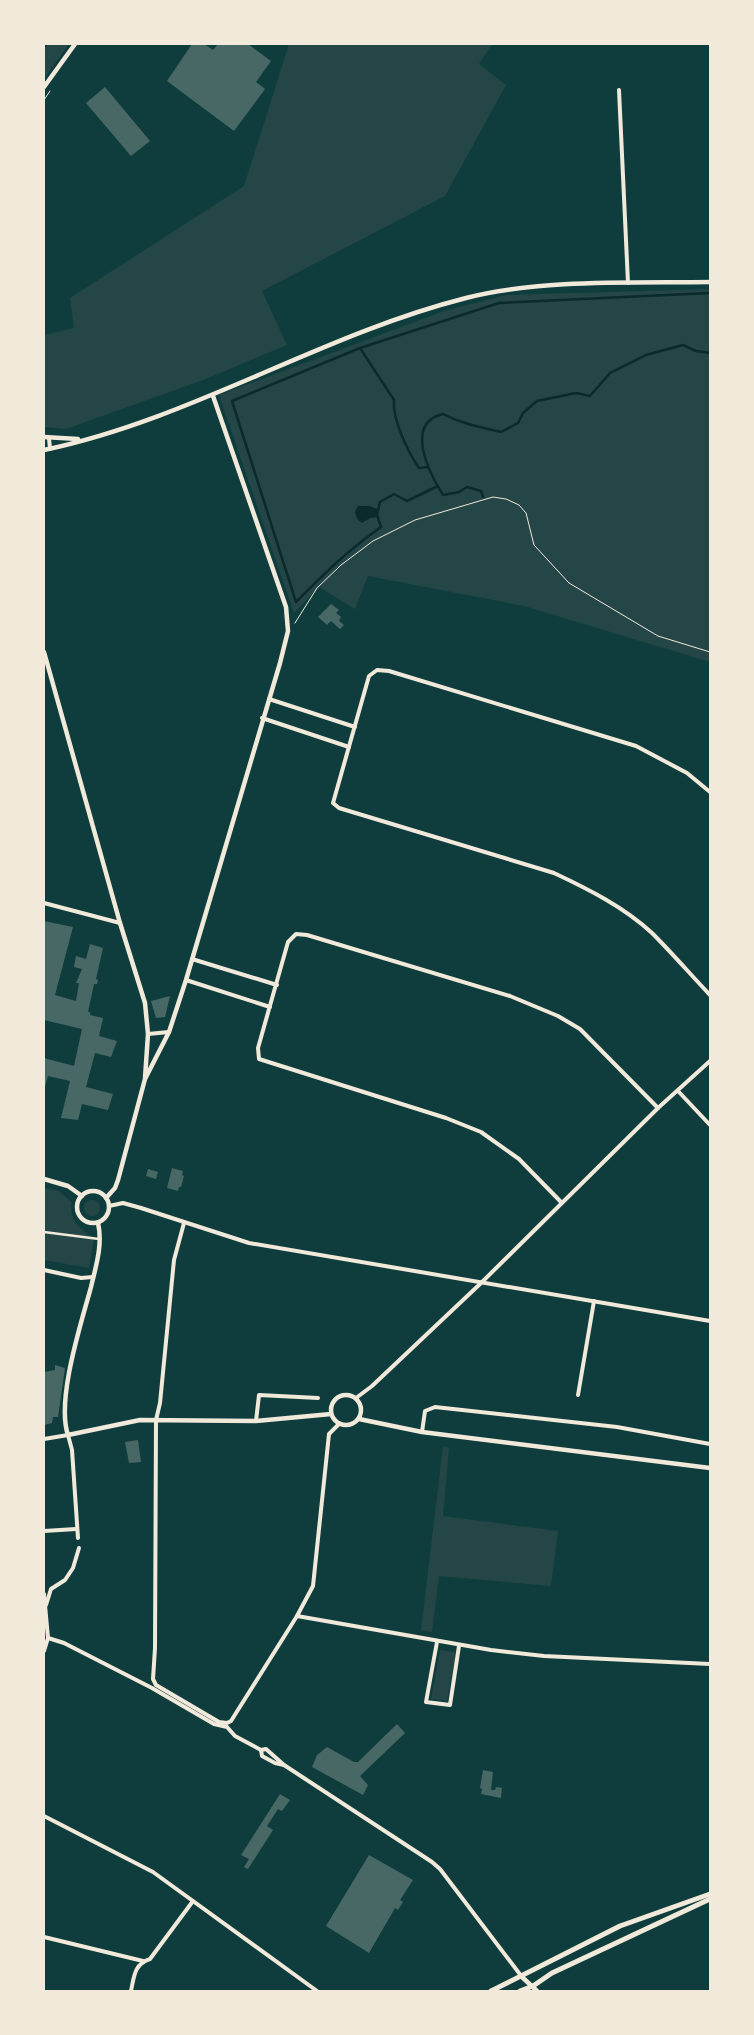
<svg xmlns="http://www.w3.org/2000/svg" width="754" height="2035" viewBox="0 0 754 2035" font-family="Arial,sans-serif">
  <rect width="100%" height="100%" fill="#0f3d3e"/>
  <g fill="#244646">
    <path d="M48,44H69L44,79V50Z"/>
    <path d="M289,44H492L479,64L506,85L445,196L262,291L287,345L203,380L66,429L44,427V335L74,328L70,298L244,186Z"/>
    <path d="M710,289V662L524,606L368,576L355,609L319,587L294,613L219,395L444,311L507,295Z"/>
    <path d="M44,1188L59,1191L71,1202C71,1223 78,1227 94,1238L89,1268L44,1260Z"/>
    <circle cx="92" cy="1208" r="8"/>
    <path d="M443,1446L449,1448L443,1516L558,1531L551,1586L439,1576L432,1632L421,1630Z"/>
    <path d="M440,1650L456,1652L447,1701L431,1699Z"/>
  </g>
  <path fill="#0a2a2b" d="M358,506H369L378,509V517L370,518L362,523L357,519L355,512Z"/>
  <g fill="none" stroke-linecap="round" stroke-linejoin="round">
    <g stroke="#0a2a2b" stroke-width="2.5">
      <path d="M360,348L394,400C392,419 408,452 419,468L428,467"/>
      <path d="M438,486L407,501L394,494L380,502L377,515L381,527C347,551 325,573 296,602L232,401L360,348L499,303L710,293"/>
      <path d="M483,497L481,491L467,487L459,492L443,495C429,473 404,423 443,414C462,424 480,427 501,432L518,423L523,413L537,401L576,393L590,396L610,373L646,355L683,345L696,351L710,353"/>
    </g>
  </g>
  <g fill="#486865">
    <path d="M192,44H204L213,50L218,44H248L271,61L256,82L265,89L234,131L167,81Z"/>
    <path d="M105,87L150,141L131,156L86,103Z"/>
    <path d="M331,604L339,610L336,613L341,617L339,621L344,625L340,629L331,621L327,625L318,617Z"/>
    <path d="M44,921L73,927L55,995L76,1001L79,983H76L82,969L74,967L76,956L86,959L90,944L103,948L96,979L98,980L97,984H94L88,1012H90V1015L103,1018L99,1036L117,1041L111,1057L95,1053L86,1087L113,1094L108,1110L82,1104L78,1120L61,1118L70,1081L48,1076L44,1090V1058L74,1066L82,1029L44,1020Z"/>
    <path d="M170,996L165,1017L156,1018L151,1001Z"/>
    <path d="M172,1168L183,1171L182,1175L184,1176L181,1187H179L178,1191L167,1188Z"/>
    <path d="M148,1169L158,1172L156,1179L146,1176Z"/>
    <path d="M55,1365L65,1368L58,1417H53L52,1423L44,1425V1372L55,1370Z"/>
    <path d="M138,1440L141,1462L129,1463L125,1442Z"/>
    <path d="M397,1724L405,1733L360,1776L368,1785L363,1795L312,1767L317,1755L327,1747L354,1762H358Z"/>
    <path d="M483,1770L493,1772L491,1790H495L496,1787L502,1788L501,1798L481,1794L482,1789L480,1788Z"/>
    <path d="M280,1794L290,1800L282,1811L278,1809L267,1826L273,1830L248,1869L244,1867L249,1859L241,1855Z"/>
    <path d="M369,1855L413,1880L400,1900L403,1902L398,1910L395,1908L369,1953L326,1926Z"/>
  </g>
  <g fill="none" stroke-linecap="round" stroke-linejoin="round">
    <g stroke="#f1e9da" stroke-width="1">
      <path d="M44,100L50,91"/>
      <path d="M295,623L317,588L341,565L373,541L415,520L493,497L506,499L519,505L526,513L534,545L569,583L658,636L710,652"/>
    </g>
    <path stroke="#f1e9da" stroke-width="2.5" d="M44,1232L99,1239"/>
    <g stroke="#f1e9da" stroke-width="4">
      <path d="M619,90L628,283"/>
      <path d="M49,438L50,449"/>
      <path d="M269,699L355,727"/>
      <path d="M262,718L349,747"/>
      <path d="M710,792L687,773L636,746L389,671L377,670L369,676L333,803L339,808L554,873C588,889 624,907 652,933C672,953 691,975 710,995"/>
      <path d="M44,903L120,923"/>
      <path d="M192,959L277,985"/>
      <path d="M186,980L270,1007"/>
      <path d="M148,1034L169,1032"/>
      <path d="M678,1091L710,1125"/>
      <path d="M561,1202L519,1159L481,1132L446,1118L259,1059L258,1048L288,942L296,934L307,935L510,996L558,1016L580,1029L658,1108"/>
      <path d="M109,1206L123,1203L141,1208L249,1243L710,1321"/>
      <path d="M184,1223L174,1260L160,1403L156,1420L155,1648L153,1679L156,1685L219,1722L227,1723L231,1721L297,1616L313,1586L329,1434L339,1424"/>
      <path d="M44,1270L81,1278L93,1277"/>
      <path d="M578,1395L594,1301"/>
      <path d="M356,1398L372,1386L480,1284L658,1108L710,1061"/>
      <path d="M256,1421L259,1395L318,1398"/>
      <path d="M422,1432L425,1411L435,1407L617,1427L710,1444"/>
      <path d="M44,1439L68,1435L72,1450L78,1538"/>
      <path d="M44,1531L76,1529"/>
      <path d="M44,1594L48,1638L44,1651"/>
      <path d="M46,1605L51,1589L65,1580L73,1568L79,1548"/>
      <path d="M297,1616L491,1650L544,1656L710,1664"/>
      <path d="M48,1638L64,1643L152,1688L214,1724L227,1727L235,1736L261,1750L262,1756L275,1763L284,1765L432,1862L440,1869L522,1977"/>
      <path d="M437,1642L426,1702L450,1705L459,1646"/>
      <path d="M261,1750L266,1749L284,1765"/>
      <path d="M44,1816L153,1872L317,1991"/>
      <path d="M44,1937L143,1961"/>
      <path d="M131,1991C134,1977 134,1964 150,1959L193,1901"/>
    </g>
    <g stroke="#f1e9da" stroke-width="4.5">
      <path d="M44,87L75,44"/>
      <path d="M44,437L78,439"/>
      <path d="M44,450C192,419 320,335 466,298C540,279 633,283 710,282"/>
      <path d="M44,652L120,923L145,1003L148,1034L145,1078"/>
      <path d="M44,1179L68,1186L82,1196"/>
      <circle cx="93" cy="1207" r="16"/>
      <path d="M106,1198L115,1188L118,1180L145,1079L169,1032L186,980L280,663L288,631L286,607L213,396"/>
      <path d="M98,1223C103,1244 96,1266 91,1287C81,1324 56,1400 68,1435L140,1420L256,1421L331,1414"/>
      <circle cx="346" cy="1410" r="15"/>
      <path d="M359,1419L422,1432L710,1468"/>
      <path d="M522,1977L537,1991"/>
    </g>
    <g stroke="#f1e9da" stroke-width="5">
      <path d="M491,1991L620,1926L710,1894"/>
      <path d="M520,1991L533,1986L552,1973L710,1899"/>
    </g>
  </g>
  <rect width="754" height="2035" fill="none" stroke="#f1e9da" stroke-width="90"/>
</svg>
